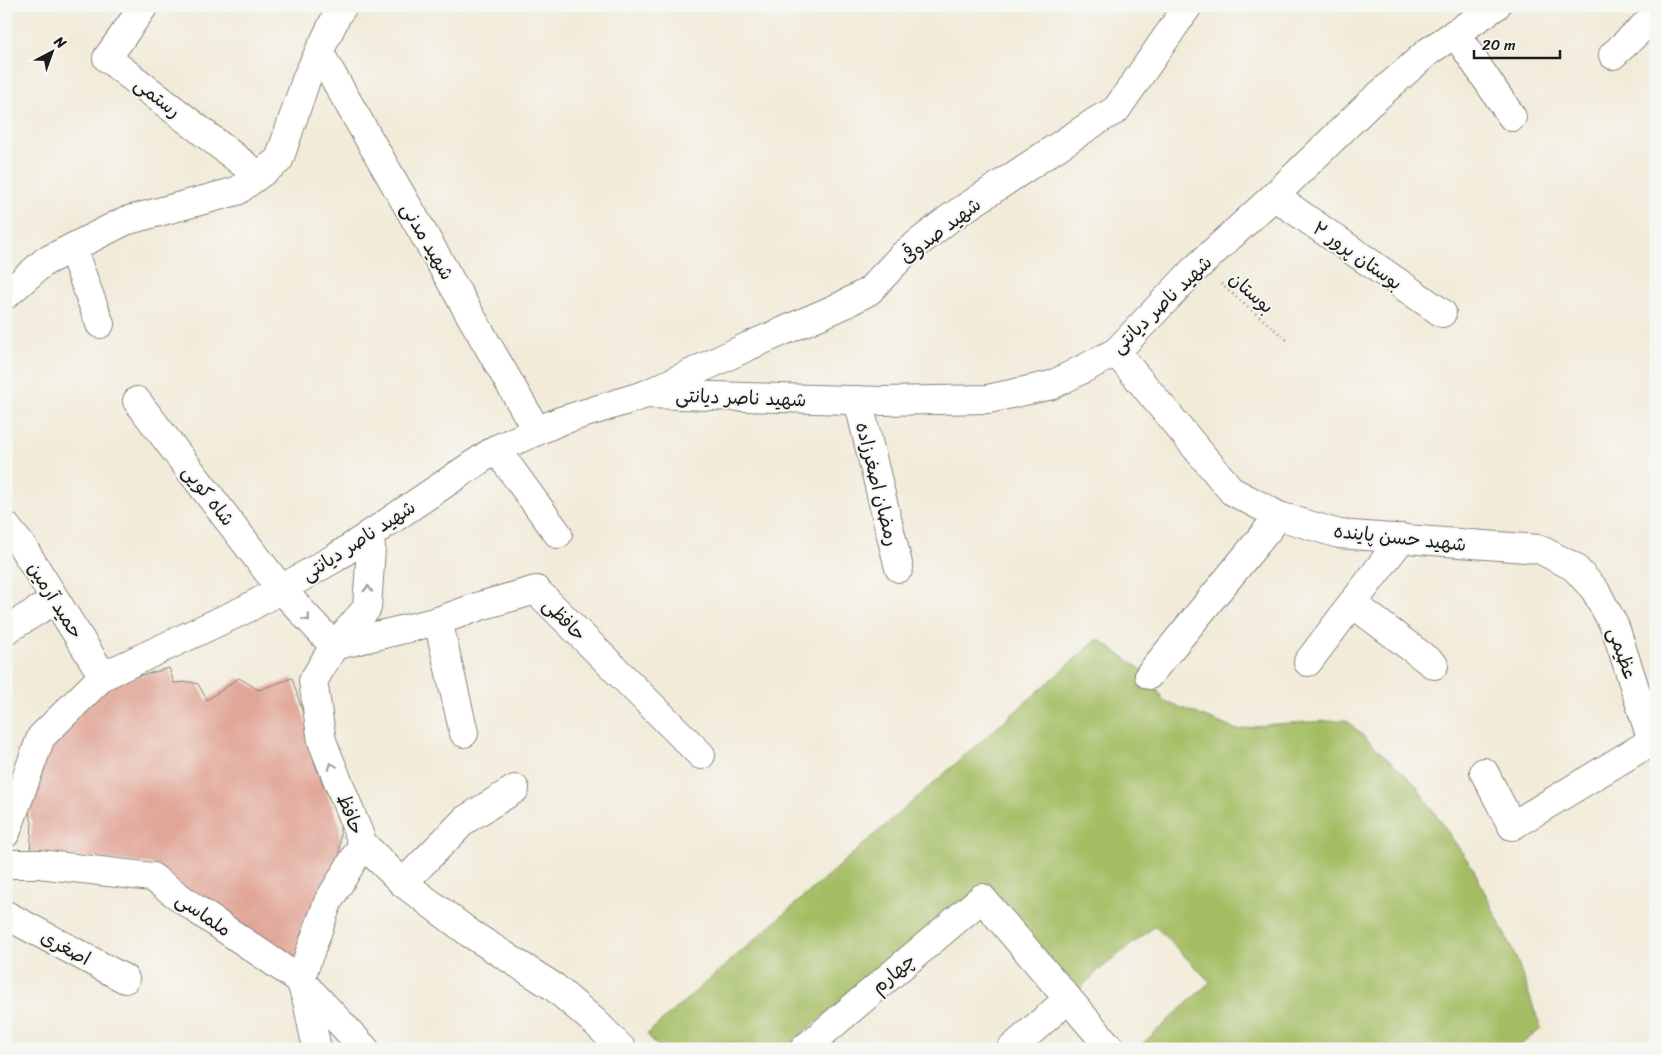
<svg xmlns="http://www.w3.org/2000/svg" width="1662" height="1055" viewBox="0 0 1662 1055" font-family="Sriracha,'Playpen Sans Arabic',sans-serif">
  <rect width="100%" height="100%" fill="#f6f6f2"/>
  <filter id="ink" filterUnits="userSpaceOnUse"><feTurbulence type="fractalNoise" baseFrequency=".02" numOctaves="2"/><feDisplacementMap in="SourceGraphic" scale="10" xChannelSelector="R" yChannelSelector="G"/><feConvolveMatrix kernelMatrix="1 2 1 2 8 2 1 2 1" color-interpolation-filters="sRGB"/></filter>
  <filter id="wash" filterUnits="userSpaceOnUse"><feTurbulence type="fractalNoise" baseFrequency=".0096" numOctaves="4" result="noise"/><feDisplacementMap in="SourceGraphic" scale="20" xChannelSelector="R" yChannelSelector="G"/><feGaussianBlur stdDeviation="1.12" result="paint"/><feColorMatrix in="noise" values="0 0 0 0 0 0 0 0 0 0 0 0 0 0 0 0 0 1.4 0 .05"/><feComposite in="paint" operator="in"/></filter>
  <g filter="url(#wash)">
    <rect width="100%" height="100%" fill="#f2ebd9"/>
    <path fill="#a4bd63" stroke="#606c40" d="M1098,639L1149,675L1163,700L1237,730L1273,724L1346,720L1414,783L1474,870L1517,960L1541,1029L1515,1049H1230L1229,1047L1227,1049H1137L1210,982L1155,926L1099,970L1072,996L981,887L783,1049H660L647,1034Z"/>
    <g id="blocks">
      <path fill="#e1a697" d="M169,668L174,683L191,682L198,684L207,700L239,678L259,690L292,678L310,736L314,762L340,825V854L329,876L301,962L287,964L151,864L30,852L32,823L26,800L47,742L109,684Z"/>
    </g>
  </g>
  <g filter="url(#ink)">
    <use href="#blocks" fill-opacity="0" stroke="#87847a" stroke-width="1"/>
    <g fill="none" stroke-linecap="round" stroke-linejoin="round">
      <g stroke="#87847a" stroke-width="30">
        <g id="minor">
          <path d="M144,6L107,58L258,175"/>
          <path d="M1455,33L1512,117"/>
          <path d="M319,52L537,431"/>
          <path d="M1613,55L1656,15"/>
          <path d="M1274,196L1442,313"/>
          <path d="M72,248L100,324"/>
          <path d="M6,295L44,262L125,221L237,191L279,160L307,77L338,13L343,6"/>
          <path d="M1116,352L1232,491L1279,516L1339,534L1539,549L1574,567L1595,590L1615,627L1652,741L1656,748"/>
          <path d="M647,394L749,346L841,306L869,291L903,255L950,218L1098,120L1116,110L1188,6"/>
          <path d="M858,400L899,568"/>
          <path d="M137,401L281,589L334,646L438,621L480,606L536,590L701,755"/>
          <path d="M496,449L558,534"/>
          <path d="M6,526L22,546L103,676"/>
          <path d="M369,534L371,548L367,608L334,646L313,681L322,741L363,844L403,883L471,934L554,987L595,1022L622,1049"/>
          <path d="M1352,603L1434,665"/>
          <path d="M438,621L464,733"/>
          <path d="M6,630L55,600"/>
          <path d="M1308,662L1402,538"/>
          <path d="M1149,675L1279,516"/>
          <path d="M1484,772L1512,826L1652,741"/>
          <path d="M6,864H39L152,877L200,912L300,980L365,1049"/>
          <path d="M403,883L465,820L515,789"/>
          <path d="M6,915L125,979"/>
          <path d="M317,1049L307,1001L300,980L328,902L363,844"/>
          <path d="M804,1049L982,898L1111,1049"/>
          <path d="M1011,1049L1068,999"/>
        </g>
      </g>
      <g stroke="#87847a" stroke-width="30">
        <path id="major" d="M6,833L41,737L103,676L248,608L335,558L496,449L560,421L647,394L882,401L988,399L1052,385L1116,352L1194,270L1274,196L1369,104L1429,51L1496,6"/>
      </g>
      <path stroke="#87847a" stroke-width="3" stroke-dasharray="1 4" stroke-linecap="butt" d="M1221,284L1287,340"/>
      <use href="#minor" stroke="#fff" stroke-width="28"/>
      <use href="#major" stroke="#fff" stroke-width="28"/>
    </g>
    <defs><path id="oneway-chevron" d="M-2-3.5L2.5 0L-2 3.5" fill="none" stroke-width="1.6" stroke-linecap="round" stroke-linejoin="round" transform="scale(1.25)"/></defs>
    <g stroke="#999">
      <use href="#oneway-chevron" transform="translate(368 589) rotate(-87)"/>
      <use href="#oneway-chevron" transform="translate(307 618) rotate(48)"/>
      <use href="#oneway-chevron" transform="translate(332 766) rotate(-111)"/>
    </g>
  </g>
  <g text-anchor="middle" stroke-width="4" stroke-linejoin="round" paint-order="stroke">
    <g font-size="19" fill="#1c1c1c" stroke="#f6f6f2">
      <text transform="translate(158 97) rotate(38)" y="7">رستمی</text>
      <text transform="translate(940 230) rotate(-37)" y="7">شهید صدوقی</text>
      <text transform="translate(428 241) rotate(60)" y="7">شهید مدنی</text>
      <text transform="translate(1358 255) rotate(35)" y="7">بوستان پرور ۲</text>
      <text transform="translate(1252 292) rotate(41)" y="7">بوستان</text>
      <text transform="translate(1161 304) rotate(-44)" y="7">شهید ناصر دیانتی</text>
      <text transform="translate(741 397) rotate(2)" y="7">شهید ناصر دیانتی</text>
      <text transform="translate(878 484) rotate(76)" y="7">رمضان اصغرزاده</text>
      <text transform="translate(209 495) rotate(52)" y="7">شاه کویی</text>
      <text transform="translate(1400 537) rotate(6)" y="7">شهید حسن پاینده</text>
      <text transform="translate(358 540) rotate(-33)" y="7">شهید ناصر دیانتی</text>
      <text transform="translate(56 600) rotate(58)" y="7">حمید آرمین</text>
      <text transform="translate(565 619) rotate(45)" y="7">حافظی</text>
      <text transform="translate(1623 653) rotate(71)" y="7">عظیمی</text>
      <text transform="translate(351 814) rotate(69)" y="7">حافظ</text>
      <text transform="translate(204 914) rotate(35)" y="7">ملماسی</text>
      <text transform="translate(66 947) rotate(28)" y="7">اصغری</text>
      <text transform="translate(893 973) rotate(-40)" y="7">چهارم</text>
    </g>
  </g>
  <rect width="1662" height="1055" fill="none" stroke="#f6f6f2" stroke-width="25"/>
  <g transform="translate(52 52) rotate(41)" stroke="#f6f6f2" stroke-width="4" paint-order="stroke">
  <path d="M0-4L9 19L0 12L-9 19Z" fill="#1c1c1c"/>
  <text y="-8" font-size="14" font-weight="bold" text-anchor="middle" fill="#1c1c1c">N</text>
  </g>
  <path d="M1474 50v8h86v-8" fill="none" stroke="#1c1c1c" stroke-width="2.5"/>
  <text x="1482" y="50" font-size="15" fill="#1c1c1c" stroke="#f6f6f2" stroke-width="4" paint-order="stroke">20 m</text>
</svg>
